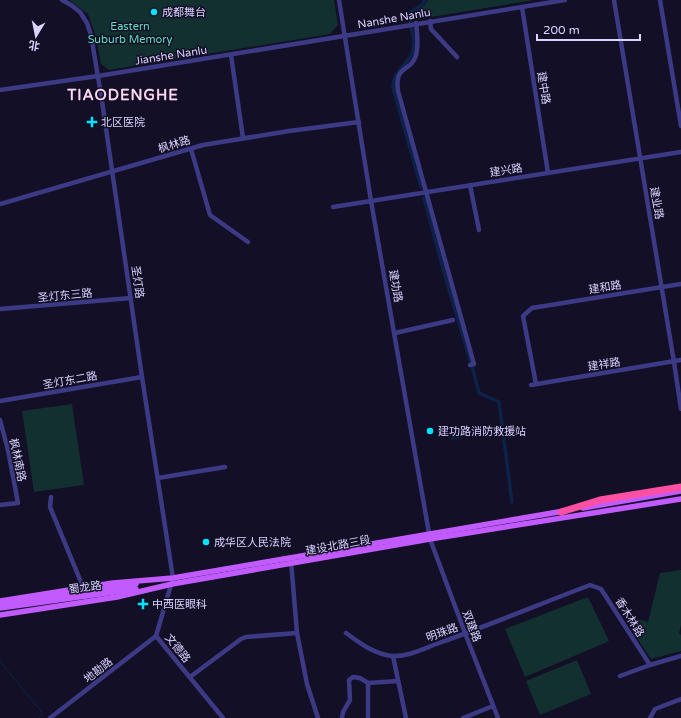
<svg xmlns="http://www.w3.org/2000/svg" width="681" height="718" viewBox="0 0 681 718" font-family="'Varela Round','Noto Sans SC',sans-serif">
  <rect width="100%" height="100%" fill="#130f26"/>
  <g fill="#12302f">
    <path d="M69,0H334L338,25L330,34L109,70L101,64L96,37L88,14Z"/>
    <path d="M428,0H534L413,20L412,15C417,9 423,9 428,0Z"/>
    <path d="M72,404L84,485L34,492L22,411Z"/>
    <path d="M681,570V625L679,633L681,635V651L651,659L629,626L634,618L648,622L660,573Z"/>
    <path d="M588,597L609,641L600,645L525,677L505,629Z"/>
    <path d="M577,660L591,694L540,715L526,681Z"/>
  </g>
  <path fill="#0c2248" d="M458,425L460,439L451,440L449,427Z"/>
  <g fill="none" stroke-linecap="round" stroke-linejoin="round">
    <path stroke="#0c2248" stroke-width="1" d="M0,661L40,710L42,714L39,718"/>
    <g stroke="#0c2248" stroke-width="3.5">
      <path d="M421,187L393,88C393,69 409,66 413,50C416,38 409,25 409,13L422,5L425,0"/>
      <path d="M424,198L445,276L471,363"/>
      <path d="M472,366L479,393L499,402L512,502"/>
    </g>
    <g stroke="#3d3a85" stroke-width="4.5">
      <path d="M62,0L71,5L80,12L87,23L91,35L102,101L142,377L173,578L156,636L223,718"/>
      <path d="M339,0L371,201L430,539L465,633L498,718"/>
      <path d="M614,0L674,362L681,409"/>
      <path d="M660,0L681,126"/>
      <path d="M522,7L548,173"/>
      <path d="M430,21L431,29L457,57"/>
      <path d="M416,23C417,33 419,45 416,55C411,73 394,64 398,91L474,364L470,365"/>
      <path d="M231,55L243,138"/>
      <path d="M0,90L98,76L565,0"/>
      <path d="M191,149L210,215L248,242"/>
      <path d="M470,185L479,230"/>
      <path d="M0,204L203,145L289,131L359,122"/>
      <path d="M333,207L681,152"/>
      <path d="M0,309L131,298"/>
      <path d="M395,333L453,320"/>
      <path d="M536,384L523,316L532,308L681,284"/>
      <path d="M531,385L681,360"/>
      <path d="M0,401L142,377"/>
      <path d="M0,420L8,450L18,503L0,505"/>
      <path d="M158,478L225,467"/>
      <path d="M51,497L50,507L83,587"/>
      <path d="M291,561L297,633L307,684L318,718"/>
      <path d="M346,633C361,644 374,654 392,656C408,657 425,648 439,643C490,625 540,604 590,585L601,589L650,665"/>
      <path d="M393,656L406,718"/>
      <path d="M620,676L650,665L681,656"/>
      <path d="M190,677L241,639L246,637L297,633"/>
      <path d="M368,683L398,681"/>
      <path d="M50,718L156,636"/>
      <path d="M342,718L343,712L350,700L349,680L353,677L360,678L368,683V718"/>
      <path d="M463,718L493,706"/>
      <path d="M650,718L655,709L681,699"/>
    </g>
    <g stroke="#c25bff" stroke-width="5.5">
      <path d="M583,508L681,491"/>
      <path d="M0,601L113,583L173,578L564,511"/>
      <path d="M2,604L136,584"/>
      <path d="M0,608L136,589"/>
      <path d="M0,615L117,597L172,584L430,539L681,499"/>
    </g>
    <path stroke="#ff4fa3" stroke-width="7" d="M561,512L600,500L681,487"/>
  </g>
  <g fill="#00e5ff" stroke="#130f26" stroke-width="1.5">
    <circle cx="154" cy="12" r="4"/>
    <path d="M90 116h4v4h4v4h-4v4h-4v-4h-4v-4h4z"/>
    <circle cx="430" cy="431" r="4"/>
    <circle cx="206" cy="542" r="4"/>
    <path d="M141 598h4v4h4v4h-4v4h-4v-4h-4v-4h4z"/>
  </g>
  <g text-anchor="middle" stroke-width="3" stroke-linejoin="round" paint-order="stroke">
    <g font-size="11" fill="#d9d4ff" stroke="#130f26" text-anchor="start">
      <text x="162" y="16">成都舞台</text>
      <text x="101" y="126">北区医院</text>
      <text x="438" y="435">建功路消防救援站</text>
      <text x="214" y="546">成华区人民法院</text>
      <text x="152" y="608">中西医眼科</text>
    </g>
    <g font-size="11" fill="#d9d4ff" stroke="#130f26">
      <text transform="translate(394 18) rotate(-10)" y="4">Nanshe Nanlu</text>
      <text transform="translate(171 55) rotate(-9)" y="4">Jianshe Nanlu</text>
      <text transform="translate(544 88) rotate(81)" y="4">建中路</text>
      <text transform="translate(174 144) rotate(-17)" y="4">枫林路</text>
      <text transform="translate(506 170) rotate(-9)" y="4">建兴路</text>
      <text transform="translate(657 203) rotate(80)" y="4">建业路</text>
      <text transform="translate(138 282) rotate(82)" y="4">圣灯路</text>
      <text transform="translate(396 286) rotate(80)" y="4">建功路</text>
      <text transform="translate(605 287) rotate(-9)" y="4">建和路</text>
      <text transform="translate(65 295) rotate(-5)" y="4">圣灯东三路</text>
      <text transform="translate(604 364) rotate(-9)" y="4">建祥路</text>
      <text transform="translate(70 380) rotate(-10)" y="4">圣灯东二路</text>
      <text transform="translate(18 460) rotate(78)" y="4">枫林南路</text>
      <text transform="translate(338 545) rotate(-10)" y="4">建设北路三段</text>
      <text transform="translate(85 587) rotate(-8)" y="4">蜀龙路</text>
      <text transform="translate(630 617) rotate(58)" y="4">香木林路</text>
      <text transform="translate(472 626) rotate(69)" y="4">双建路</text>
      <text transform="translate(442 632) rotate(-20)" y="4">明珠路</text>
      <text transform="translate(178 648) rotate(51)" y="4">文德路</text>
      <text transform="translate(98 670) rotate(-38)" y="4">地勘路</text>
    </g>
    <g font-size="11" fill="#5fe0c0" stroke="#130f26">
      <text x="130" y="30">Eastern<tspan x="130" dy="13">Suburb Memory</tspan></text>
    </g>
    <g font-size="15" font-weight="bold" letter-spacing="1" fill="#ffd6f0" stroke="#130f26">
      <text x="123" y="100">TIAODENGHE</text>
    </g>
  </g>
  <g transform="translate(36 36) rotate(190)" stroke="#130f26" stroke-width="3" paint-order="stroke">
  <path d="M0-3L7 15L0 10L-7 15Z" fill="#d9d4ff"/>
  <text y="-6" font-size="11" font-weight="bold" text-anchor="middle" fill="#d9d4ff">北</text>
  </g>
  <path d="M537 34v6h103v-6" fill="none" stroke="#d9d4ff" stroke-width="2"/>
  <text x="543" y="34" font-size="12" fill="#d9d4ff" stroke="#130f26" stroke-width="3" paint-order="stroke">200 m</text>
</svg>
